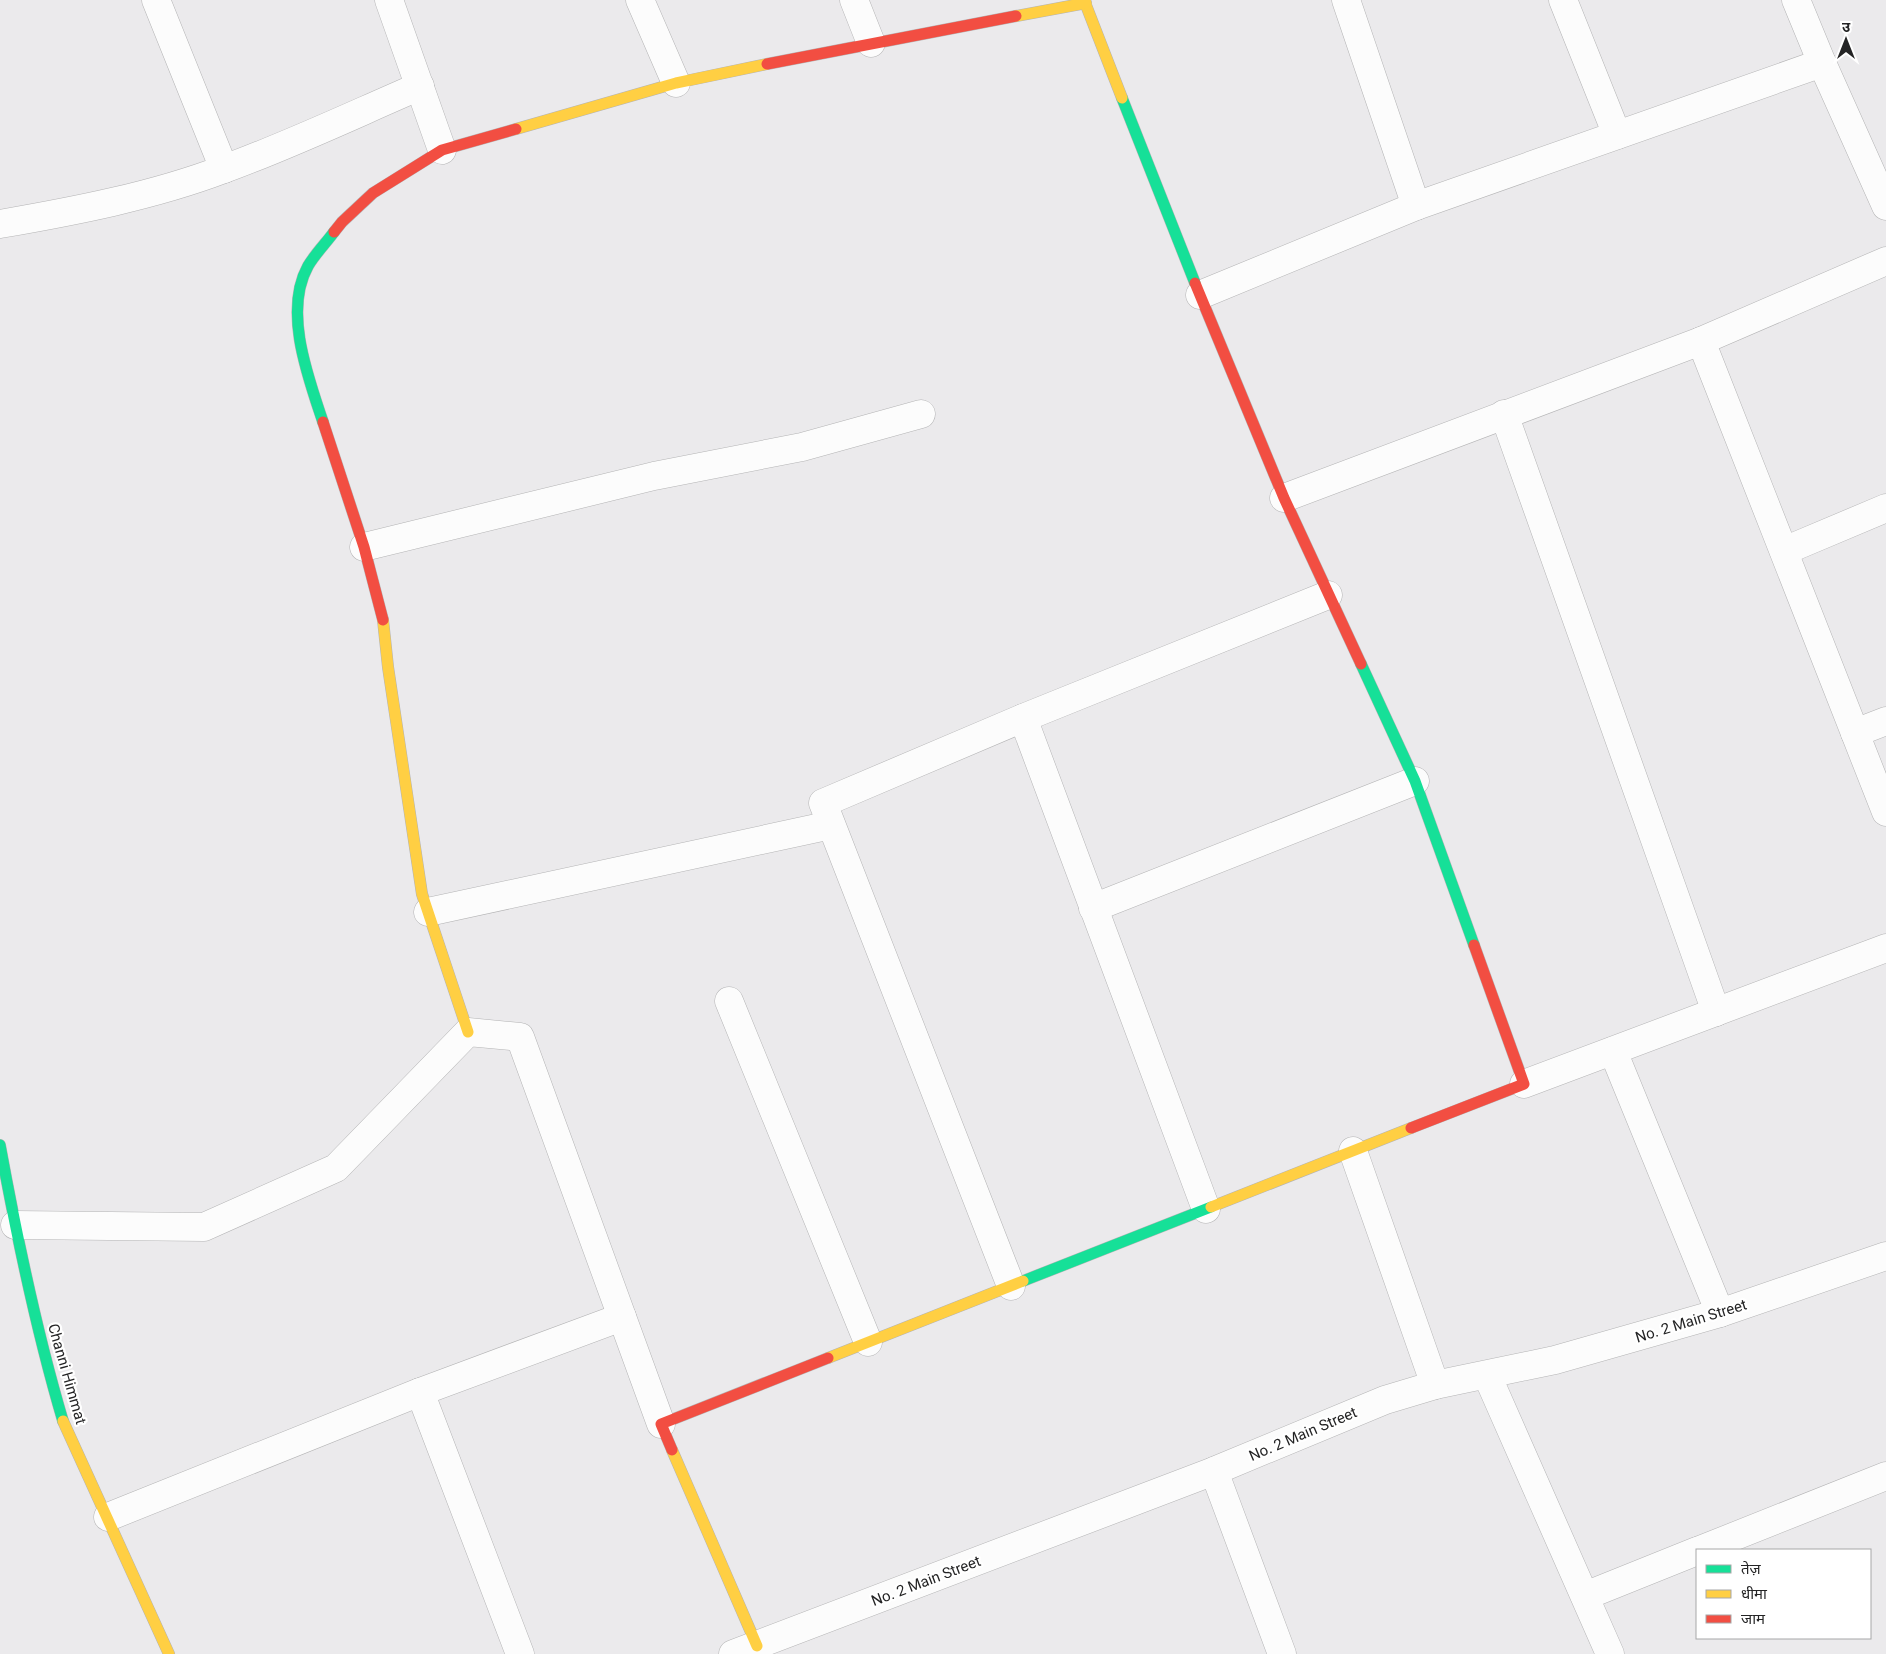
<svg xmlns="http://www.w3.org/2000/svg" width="1886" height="1654" viewBox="0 0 1886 1654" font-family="Roboto,'Noto Sans Devanagari',sans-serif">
  <rect width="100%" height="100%" fill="#ebeaec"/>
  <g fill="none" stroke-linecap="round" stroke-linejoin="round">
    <g stroke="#b4b4b5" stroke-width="29">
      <g id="street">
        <path d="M156,0L224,169"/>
        <path d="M389,0L442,150"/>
        <path d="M640,0L676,83"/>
        <path d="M854,0L871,43"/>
        <path d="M1346,0L1416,206"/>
        <path d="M1563,0L1617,135"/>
        <path d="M1796,0L1822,63L1886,206"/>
        <path d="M0,224C75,211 153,196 224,169C290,145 355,114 420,86"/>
        <path d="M1200,295L1416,206L1822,63"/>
        <path d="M1701,341L1886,812"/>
        <path d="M1504,414L1716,1012"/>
        <path d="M1284,498L1701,341L1886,261"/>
        <path d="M364,547L654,476L802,447L921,414"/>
        <path d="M1784,551L1886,508"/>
        <path d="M1023,718L1206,1209"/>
        <path d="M1855,733L1886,721"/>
        <path d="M1093,908L1415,781"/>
        <path d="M428,912L831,825"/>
        <path d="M729,1001L868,1342"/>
        <path d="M1613,1051L1720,1313"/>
        <path d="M1524,1084L1886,948"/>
        <path d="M1353,1151L1435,1385"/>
        <path d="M15,1225L204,1227L336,1168L468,1032L520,1037L661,1424"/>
        <path d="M1011,1286L823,803L1023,718L1328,595"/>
        <path d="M1487,1375L1610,1654"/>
        <path d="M420,1392L520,1654"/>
        <path d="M1214,1471L1282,1654"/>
        <path d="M108,1517L420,1392L622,1317"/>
        <path d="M1700,1550L1886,1476"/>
        <path d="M1585,1596L1697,1551"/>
        <path d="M733,1654L1214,1471L1385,1400L1435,1385L1555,1360L1720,1313L1886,1256"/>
      </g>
    </g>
    <g stroke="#b4b4b5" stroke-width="12">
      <g id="fast">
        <path d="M1122,98L1195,283"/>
        <path d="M323,422C308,377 283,311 308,266C315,254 326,243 334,232"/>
        <path d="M1361,664L1415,781L1474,945"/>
        <path d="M0,1145C17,1238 36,1330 63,1421"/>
        <path d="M1023,1281L1211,1207"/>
      </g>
    </g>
    <g stroke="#b4b4b5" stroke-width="12">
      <g id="slow">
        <path d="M1084,0L1122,98"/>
        <path d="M1016,16L1086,3"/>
        <path d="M516,129L676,83L767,64"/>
        <path d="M383,620L388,667L422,894L468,1032"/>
        <path d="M1211,1207L1411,1128"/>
        <path d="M828,1358L1023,1281"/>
        <path d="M63,1421L169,1654"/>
        <path d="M672,1450L757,1646"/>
      </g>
    </g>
    <g stroke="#b4b4b5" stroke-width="12">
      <g id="jam">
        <path d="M767,64L1016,16"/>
        <path d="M334,232L342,222L373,193L442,150L516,129"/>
        <path d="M1195,283L1284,498L1361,664"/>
        <path d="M323,422L364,547L383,620"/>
        <path d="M1411,1128L1524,1084L1474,945"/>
        <path d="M672,1450L661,1424L828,1358"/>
      </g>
    </g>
    <use href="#street" stroke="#fcfcfc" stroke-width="28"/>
    <use href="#fast" stroke="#16e098" stroke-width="11"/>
    <use href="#slow" stroke="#ffcf43" stroke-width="11"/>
    <use href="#jam" stroke="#f24e42" stroke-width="11"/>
  </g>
  <g text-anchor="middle" stroke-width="4.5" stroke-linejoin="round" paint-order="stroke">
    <g font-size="15" fill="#242425" stroke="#fff">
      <text transform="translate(1691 1321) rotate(-17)" y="5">No. 2 Main Street</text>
      <text transform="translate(67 1374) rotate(74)" y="5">Channi Himmat</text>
      <text transform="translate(1303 1434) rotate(-23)" y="5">No. 2 Main Street</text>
      <text transform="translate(926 1581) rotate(-21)" y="5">No. 2 Main Street</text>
    </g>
  </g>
  <rect x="1696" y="1549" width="175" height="90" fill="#ffffff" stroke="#a7a7a8"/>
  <rect x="1706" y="1565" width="25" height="8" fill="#16e098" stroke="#a7a7a8"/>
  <text x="1741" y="1574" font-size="15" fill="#242425">तेज़</text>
  <rect x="1706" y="1590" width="25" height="8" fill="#ffcf43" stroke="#a7a7a8"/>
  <text x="1741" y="1599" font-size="15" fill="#242425">धीमा</text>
  <rect x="1706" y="1615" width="25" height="8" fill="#f24e42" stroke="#a7a7a8"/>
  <text x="1741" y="1624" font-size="15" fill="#242425">जाम</text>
  <g transform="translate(1846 40)" stroke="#ffffff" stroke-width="4" paint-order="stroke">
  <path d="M0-4L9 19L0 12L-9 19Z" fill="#242425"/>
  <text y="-8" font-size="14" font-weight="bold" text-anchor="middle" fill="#242425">उ</text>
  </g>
</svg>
